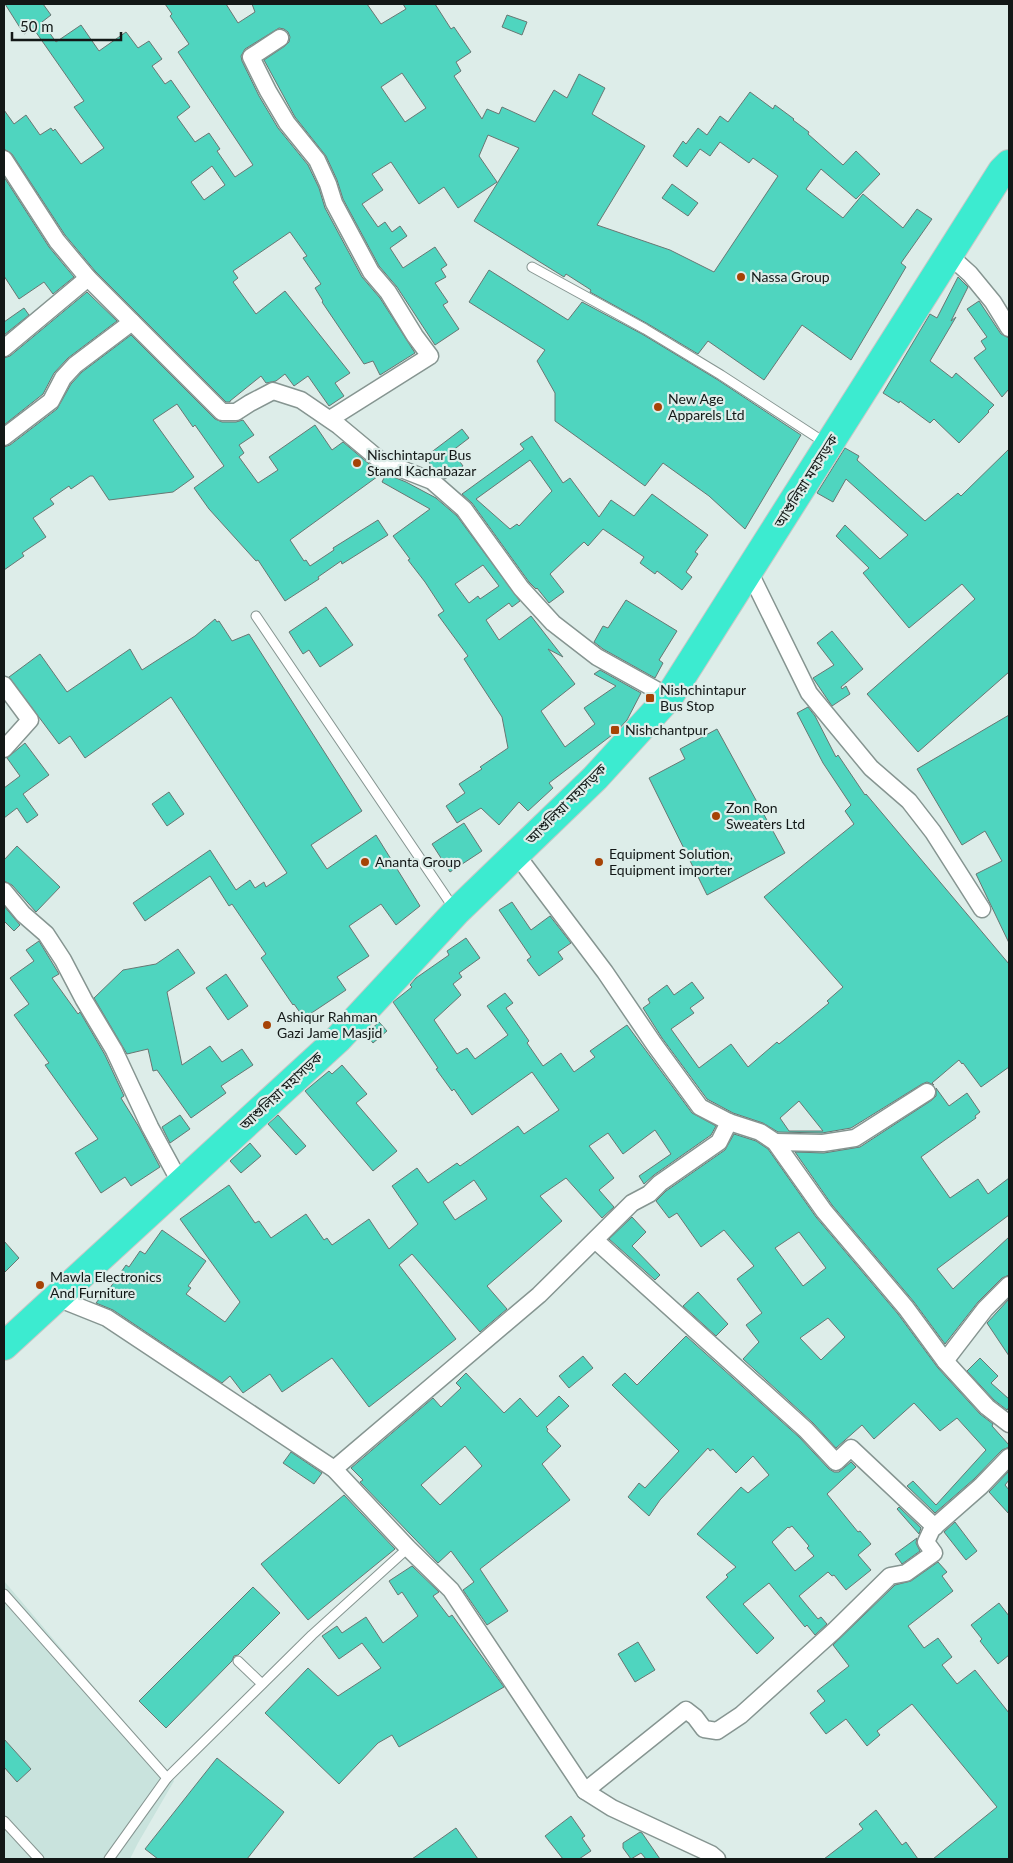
<svg xmlns="http://www.w3.org/2000/svg" width="1013" height="1863" viewBox="0 0 1013 1863" font-family="Lato,'Noto Sans Bengali',sans-serif">
  <rect width="100%" height="100%" fill="#ddede9"/>
  <path fill="#c9e3dd" d="M4,1581L174,1781L138,1843L130,1859H4Z"/>
  <g fill="#4fd5bf" stroke="#687773" fill-rule="evenodd">
    <path d="M5,4H43L51,15L42,22L56,42L81,25L99,51L126,32L138,48L149,41L162,59L152,66L165,84L171,80L190,107L177,117L195,142L209,133L220,149L217,151L235,177L253,165L178,52L189,44L170,16L172,14L165,4H226L238,23L255,12L252,4H367L381,24L406,9L403,4H435L451,29L454,27L471,52L456,62L461,71L454,76L482,119L487,109L499,114L502,107L535,122L554,90L567,98L579,74L605,88L592,114L645,146L597,225L670,250L714,272L778,176L753,158L749,163L720,142L710,156L700,149L687,167L673,156L683,141L686,144L698,128L707,135L720,116L728,122L750,92L773,109L775,105L794,119L793,120L809,132L808,134L843,165L856,151L880,174L856,199L821,169L806,189L843,218L863,194L903,228L917,209L932,219L901,263L906,267L851,360L802,325L764,380L708,341L698,354L648,324L590,292L591,290L566,274L564,277L474,221L519,148L488,135L479,156L497,182L458,208L444,187L419,204L391,162L372,174L383,190L362,204L378,227L385,222L392,232L400,226L407,236L390,248L403,268L435,247L447,265L441,269L446,277L435,283L448,302L443,305L459,329L435,345L397,287L379,266L343,199L337,180L326,156L295,117L264,60L285,46L289,42L290,37L288,32L284,29L279,28L245,49L241,56L242,61L259,96L278,128L308,165L319,188L325,208L362,277L380,298L415,353L380,375L373,361L364,364L322,302L323,301L315,288L321,284L303,258L307,256L290,232L233,271L238,278L233,282L256,314L285,291L350,373L335,383L344,396L329,406L308,376L294,386L285,374L276,381L266,383L261,376L230,401V402H226L95,271L65,235L12,154L4,149V110L14,124L26,115L40,135L51,128L53,131L55,129L81,164L104,148L74,107L84,101L33,28L24,34ZM402,73L426,108L405,122L381,87ZM212,166L225,185L204,200L191,182Z"/>
    <path d="M507,15L527,22L522,35L502,27Z"/>
    <path d="M4,177L49,247L74,277L53,294L44,282L19,299L4,276Z"/>
    <path d="M672,184L698,203L688,216L662,198Z"/>
    <path d="M489,270L568,320L582,302L642,334L718,380L801,435L745,529L709,496L663,463L645,486L555,421V393L537,361L545,350L469,302Z"/>
    <path d="M958,277L968,287L951,321L956,317L930,361L952,378L956,373L994,405L988,411L989,412L959,443L934,419L930,423L900,401L899,403L883,393L930,314L937,318Z"/>
    <path d="M87,292L117,321L68,358L54,373L43,394L4,425V358L10,356Z"/>
    <path d="M979,301L1001,334L1009,338V389L1002,397L974,358L986,349L981,341L987,337L967,309Z"/>
    <path d="M24,308L29,315L4,335V322Z"/>
    <path d="M131,335L215,419L222,422H236L243,420L254,435L239,445L244,453L239,457L258,483L278,470L269,457L315,425L332,450L343,442L381,474L290,540L304,561L306,560L310,566L334,550L333,548L378,520L388,535L342,564L341,561L318,577L319,579L285,601L258,560L256,561L209,509L194,488L224,466L195,425L193,427L177,404L153,420L194,477L173,492L109,500L93,476H90L71,489L69,486L50,499L54,504L33,518L46,537L22,553L24,556L4,570V447L10,445L57,409L71,384L82,372Z"/>
    <path d="M462,429L469,438L452,451L463,466L445,479L436,472L425,457Z"/>
    <path d="M532,436L563,483L570,478L599,517L611,500L634,516L652,494L708,535L695,552L698,554L686,572L692,577L682,590L657,571L655,574L640,563L644,557L603,529L588,546L584,542L550,574L564,592L549,603L537,588L536,589L529,582L472,503L462,494L524,449L520,444ZM530,460L552,491L519,526L517,524L510,529L476,499Z"/>
    <path d="M845,448L859,456L857,460L925,521L958,493L961,496L1009,449V672L918,752L867,694L975,599L962,584L909,628L863,573L869,568L836,536L845,525L880,559L908,535L846,479L833,502L817,493Z"/>
    <path d="M386,474L406,482L436,498L457,516L520,601L512,607L509,603L486,620L499,640L531,616L563,657L548,649L575,684L541,711L565,747L595,724L584,708L616,686L594,674L600,670L641,693L627,720L616,732L549,783L553,788L528,811L519,802L499,825L481,808L457,823L446,806L465,793L459,784L482,769L480,767L508,748L502,717L464,659L468,656L438,615L444,611L425,582L408,560L410,559L393,536L430,509L382,482ZM483,565L499,586L480,599L478,596L469,603L455,584Z"/>
    <path d="M626,600L677,631L659,660L663,663L655,678L603,649L594,642L603,626L608,628Z"/>
    <path d="M326,607L353,645L320,667L309,650L303,654L289,632Z"/>
    <path d="M215,619L217,622L219,621L232,641L249,634L362,811L311,845L327,869L376,835L420,906L396,925L381,904L349,926L369,956L337,977L346,990L304,1018L294,1004L293,1005L261,958L266,954L232,904L229,906L210,876L145,921L133,903L210,850L236,890L250,880L255,888L264,882L266,887L287,873L171,697L85,758L70,736L59,744L9,677L40,654L67,692L130,649L142,670L195,636Z"/>
    <path d="M832,631L863,669L841,687L842,689L846,686L850,694L832,706L813,678L834,665L817,643Z"/>
    <path d="M808,707L815,716L836,757L838,755L865,795L866,794L1009,964V1067L981,1087L963,1063L962,1064L959,1060L932,1083L934,1085L927,1082L922,1084L851,1128L822,1133L778,1132L763,1123L733,1113L707,1099L662,1038L643,1008L650,1003L648,999L667,985L674,995L692,982L704,998L690,1008L694,1013L671,1029L699,1068L731,1044L748,1067L777,1042L779,1044L800,1027L829,1003L827,1001L843,987L764,897L854,824L845,811L851,805L823,763L797,713ZM799,1101L823,1131H789L780,1118Z"/>
    <path d="M1009,715V943L976,874L1002,861L985,831L962,845L917,769Z"/>
    <path d="M717,729L785,853L707,895L649,778L685,759L680,749Z"/>
    <path d="M25,743L49,775L23,794L38,815L27,823L17,808L4,818V788L20,776L7,758Z"/>
    <path d="M169,792L184,814L167,826L152,804Z"/>
    <path d="M464,823L482,851L450,872L432,844Z"/>
    <path d="M17,846L60,887L36,912L12,885L4,881V860Z"/>
    <path d="M512,902L531,930L550,916L571,943L558,952L563,959L539,976L527,960L531,957L499,910Z"/>
    <path d="M4,906L20,925L14,931L4,921Z"/>
    <path d="M466,938L480,958L459,973L462,977L453,984L461,995L434,1020L457,1054L467,1048L475,1059L508,1035L487,1006L505,993L513,1003L506,1008L529,1041L527,1043L543,1066L561,1053L574,1072L595,1057L590,1051L627,1025L692,1113L716,1126L711,1135L654,1175L644,1184L639,1176L671,1154L655,1130L623,1154L608,1133L589,1146L614,1178L599,1190L614,1207L602,1218L566,1178L540,1196L562,1221L487,1286L507,1309L480,1332L412,1254L399,1265L456,1339L369,1407L332,1358L282,1392L270,1374L243,1393L230,1376L222,1383L113,1310L96,1303L103,1294L105,1295L126,1265L129,1267L140,1251L145,1254L162,1230L206,1261L188,1286L191,1288L186,1294L225,1322L240,1302L180,1219L229,1185L255,1223L259,1221L271,1238L306,1214L324,1240L327,1238L332,1245L369,1219L389,1249L418,1224L392,1186L417,1168L428,1183L457,1163L460,1166L518,1126L524,1134L559,1110L532,1072L472,1115L454,1089L452,1091L436,1069L438,1068L393,1002L412,987L410,985L416,978L449,955L447,951ZM474,1180L487,1199L455,1220L443,1202Z"/>
    <path d="M39,941L59,974L52,978L78,1014L80,1012L105,1055L124,1096L121,1098L139,1127L160,1167L131,1186L125,1177L101,1193L75,1153L98,1139L45,1065L49,1063L14,1015L29,1004L10,978L34,961L26,950Z"/>
    <path d="M178,949L195,973L167,992L182,1065L210,1046L222,1062L242,1049L253,1065L221,1086L226,1093L191,1118L157,1070L153,1071L148,1049L127,1054L94,998L123,970L156,964Z"/>
    <path d="M226,974L248,1006L228,1020L206,988Z"/>
    <path d="M379,1022L387,1031L373,1043L366,1034Z"/>
    <path d="M342,1065L367,1094L356,1103L397,1151L373,1171L305,1091L329,1071L332,1074Z"/>
    <path d="M936,1088L949,1106L967,1093L980,1112L975,1116L976,1118L921,1157L950,1198L978,1179L988,1194L1009,1178V1215L937,1269L953,1289L1009,1237V1275L1002,1278L978,1302L945,1344L914,1302L832,1205L795,1152L824,1153L860,1147L932,1100L936,1096Z"/>
    <path d="M180,1115L190,1129L170,1143L162,1127Z"/>
    <path d="M278,1115L306,1146L296,1155L268,1124Z"/>
    <path d="M734,1134L756,1141L768,1149L816,1217L898,1314L938,1368L980,1414L993,1424L992,1426L1009,1445V1447L1002,1450L974,1479L935,1513L907,1486L913,1481L936,1505L986,1450L957,1418L940,1431L914,1403L874,1439L862,1425L836,1448L813,1423L743,1359L759,1342L746,1325L762,1313L737,1279L754,1266L724,1230L701,1247L677,1213L669,1218L656,1201L666,1191L725,1150ZM799,1232L826,1268L803,1286L775,1248ZM828,1318L845,1337L821,1360L800,1338Z"/>
    <path d="M250,1143L261,1156L241,1173L230,1161Z"/>
    <path d="M632,1217L646,1232L632,1246L660,1275L655,1280L609,1239Z"/>
    <path d="M4,1241L19,1258L4,1273Z"/>
    <path d="M698,1292L728,1324L716,1336L683,1306Z"/>
    <path d="M1009,1299V1356L987,1323Z"/>
    <path d="M686,1336L799,1437L829,1469L834,1472H839L851,1462L856,1467L827,1494L858,1532L860,1531L871,1544L858,1555L871,1570L846,1590L834,1575L832,1576L828,1572L799,1596L818,1619L821,1617L827,1624L815,1635L807,1625L805,1627L769,1583L743,1604L774,1638L757,1654L706,1597L728,1577L726,1575L736,1567L697,1534L741,1487L748,1493L769,1475L753,1456L736,1473L713,1449L710,1451L708,1448L660,1500L649,1516L628,1497L639,1483L645,1488L679,1451L612,1385L625,1373L637,1385ZM792,1526L809,1546L807,1548L814,1556L795,1571L772,1542L788,1527L789,1528Z"/>
    <path d="M583,1356L593,1368L569,1388L559,1376Z"/>
    <path d="M980,1358L998,1376L991,1383L1009,1399V1407L1007,1410L994,1400L967,1371Z"/>
    <path d="M466,1373L504,1413L520,1398L537,1417L559,1396L569,1406L546,1427L548,1429L547,1431L561,1446L542,1464L570,1500L480,1569L508,1611L487,1625L463,1590L474,1582L451,1551L438,1563L360,1482L363,1480L351,1468L433,1398L441,1407L461,1388L456,1383ZM465,1446L482,1466L440,1505L421,1485Z"/>
    <path d="M291,1452L322,1473L314,1484L283,1463Z"/>
    <path d="M1009,1471V1480L1005,1485L1009,1490V1514L989,1492Z"/>
    <path d="M344,1495L395,1549L308,1620L261,1564Z"/>
    <path d="M899,1507L921,1528L919,1534L897,1509Z"/>
    <path d="M955,1522L977,1551L966,1560L944,1532Z"/>
    <path d="M917,1538L916,1543L920,1551L902,1564L895,1554Z"/>
    <path d="M938,1562L947,1572L942,1576L953,1591L908,1626L924,1648L938,1638L952,1657L942,1665L957,1684L975,1670L1009,1713V1859H933L997,1807L912,1704L877,1731L880,1735L867,1746L846,1719L826,1734L810,1713L825,1701L817,1691L849,1666L833,1645L895,1585L911,1581Z"/>
    <path d="M412,1566L439,1592L433,1596L449,1617L452,1615L504,1687L399,1747L392,1735L378,1743L339,1784L265,1713L308,1668L338,1696L381,1668L362,1643L339,1659L322,1636L337,1626L342,1633L366,1617L383,1643L418,1616L402,1592L398,1595L389,1581Z"/>
    <path d="M253,1587L280,1613L238,1655L234,1656L232,1661L166,1728L139,1701Z"/>
    <path d="M999,1603L1009,1616V1655L998,1664L980,1641L982,1639L971,1625Z"/>
    <path d="M638,1642L655,1670L635,1682L618,1654Z"/>
    <path d="M4,1739L31,1769L17,1782L4,1767Z"/>
    <path d="M217,1758L284,1812L247,1859H158L145,1849Z"/>
    <path d="M876,1810L902,1845L906,1842L918,1859H824L863,1829L859,1824Z"/>
    <path d="M571,1816L585,1836L582,1838L591,1851L579,1859H563L545,1836Z"/>
    <path d="M456,1828L478,1859H412Z"/>
    <path d="M640,1832L642,1833L660,1859H646L641,1853L631,1859L623,1848V1843Z"/>
  </g>
  <g fill="none" stroke-linecap="round" stroke-linejoin="round">
    <g stroke="#869591" stroke-width="11">
      <g id="lane">
        <path d="M532,267L645,329L721,375L827,444"/>
        <path d="M256,616L455,910"/>
        <path d="M4,1594L167,1778"/>
        <path d="M238,1661L262,1684"/>
        <path d="M4,1821L39,1859"/>
        <path d="M109,1859L167,1778L312,1635L408,1548"/>
      </g>
    </g>
    <g stroke="#869591" stroke-width="19">
      <g id="street">
        <path d="M280,38L251,57L268,91L287,123L317,160L328,184L334,203L371,272L388,292L415,336L430,356L330,419"/>
        <path d="M4,159L57,241L88,278L222,412H236L250,403L273,391L301,400L339,426L381,461L432,481L464,509L521,588L553,623L597,657L669,697"/>
        <path d="M949,255L970,274L993,302L1009,328"/>
        <path d="M4,348L88,278"/>
        <path d="M4,437L51,401L63,378L75,365L132,322"/>
        <path d="M749,571L809,693L871,768L909,801L933,832L982,909"/>
        <path d="M4,685L30,720L4,749"/>
        <path d="M516,854L605,972L654,1044L700,1107L729,1122L760,1132L775,1142L824,1211L906,1308L945,1361L987,1407L1009,1424"/>
        <path d="M4,891L23,914L46,934L63,960L84,1000L114,1050L150,1127L181,1184"/>
        <path d="M775,1142L823,1143L855,1138L927,1092"/>
        <path d="M595,1240L806,1430L836,1462L851,1448L935,1527"/>
        <path d="M57,1298L107,1318L334,1469L408,1548L451,1590L585,1791L612,1808L711,1854L717,1859"/>
        <path d="M945,1361L985,1309L1009,1285"/>
        <path d="M334,1469L539,1295L632,1203L649,1194L660,1183L719,1142L729,1122"/>
        <path d="M585,1791L686,1710L695,1717L704,1729L717,1731L741,1715L834,1631L890,1576L906,1573L934,1553L926,1542L932,1529L981,1486L1009,1457"/>
      </g>
    </g>
    <g stroke="#c6c8c7" stroke-width="30">
      <path id="highway" d="M4,1346L338,1039L456,912L595,778L669,697L1002,171L1009,164"/>
    </g>
    <use href="#lane" stroke="#fff" stroke-width="9"/>
    <use href="#street" stroke="#fff" stroke-width="16"/>
    <use href="#highway" stroke="#3cebd0" stroke-width="28"/>
  </g>
  <g fill="#a64306" stroke="#ddede9" stroke-width="2">
    <circle cx="741" cy="277" r="5"/>
    <circle cx="658" cy="407" r="5"/>
    <circle cx="357" cy="463" r="5"/>
    <rect x="645" y="693" width="10" height="10" rx="2.5"/>
    <rect x="610" y="725" width="10" height="10" rx="2.5"/>
    <circle cx="716" cy="816" r="5"/>
    <circle cx="365" cy="862" r="5"/>
    <circle cx="599" cy="862" r="5"/>
    <circle cx="267" cy="1025" r="5"/>
    <circle cx="40" cy="1285" r="5"/>
  </g>
  <g text-anchor="middle" stroke-width="4.5" stroke-linejoin="round" paint-order="stroke">
    <g font-size="14" fill="#131817" stroke="#ddede9" text-anchor="start">
      <text x="751" y="282">Nassa Group</text>
      <text x="668" y="404">New Age<tspan x="668" dy="16">Apparels Ltd</tspan></text>
      <text x="367" y="460">Nischintapur Bus<tspan x="367" dy="16">Stand Kachabazar</tspan></text>
      <text x="660" y="695">Nishchintapur<tspan x="660" dy="16">Bus Stop</tspan></text>
      <text x="625" y="735">Nishchantpur</text>
      <text x="726" y="813">Zon Ron<tspan x="726" dy="16">Sweaters Ltd</tspan></text>
      <text x="609" y="859">Equipment Solution,<tspan x="609" dy="16">Equipment importer</tspan></text>
      <text x="375" y="867">Ananta Group</text>
      <text x="277" y="1022">Ashiqur Rahman<tspan x="277" dy="16">Gazi Jame Masjid</tspan></text>
      <text x="50" y="1282">Mawla Electronics<tspan x="50" dy="16">And Furniture</tspan></text>
    </g>
    <g font-size="14" fill="#131817" stroke="#ddede9">
      <text transform="translate(806 481) rotate(-58)" y="5">আশুলিয়া মহাসড়ক</text>
      <text transform="translate(566 804) rotate(-45)" y="5">আশুলিয়া মহাসড়ক</text>
      <text transform="translate(281 1091) rotate(-43)" y="5">আশুলিয়া মহাসড়ক</text>
    </g>
  </g>
  <rect width="1013" height="1863" fill="none" stroke="#131817" stroke-width="10"/>
  <path d="M12 32v8h109v-8" fill="none" stroke="#131817" stroke-width="2.5"/>
  <text x="20" y="32" font-size="15" fill="#131817" stroke="#ddede9" stroke-width="4" paint-order="stroke">50 m</text>
</svg>
